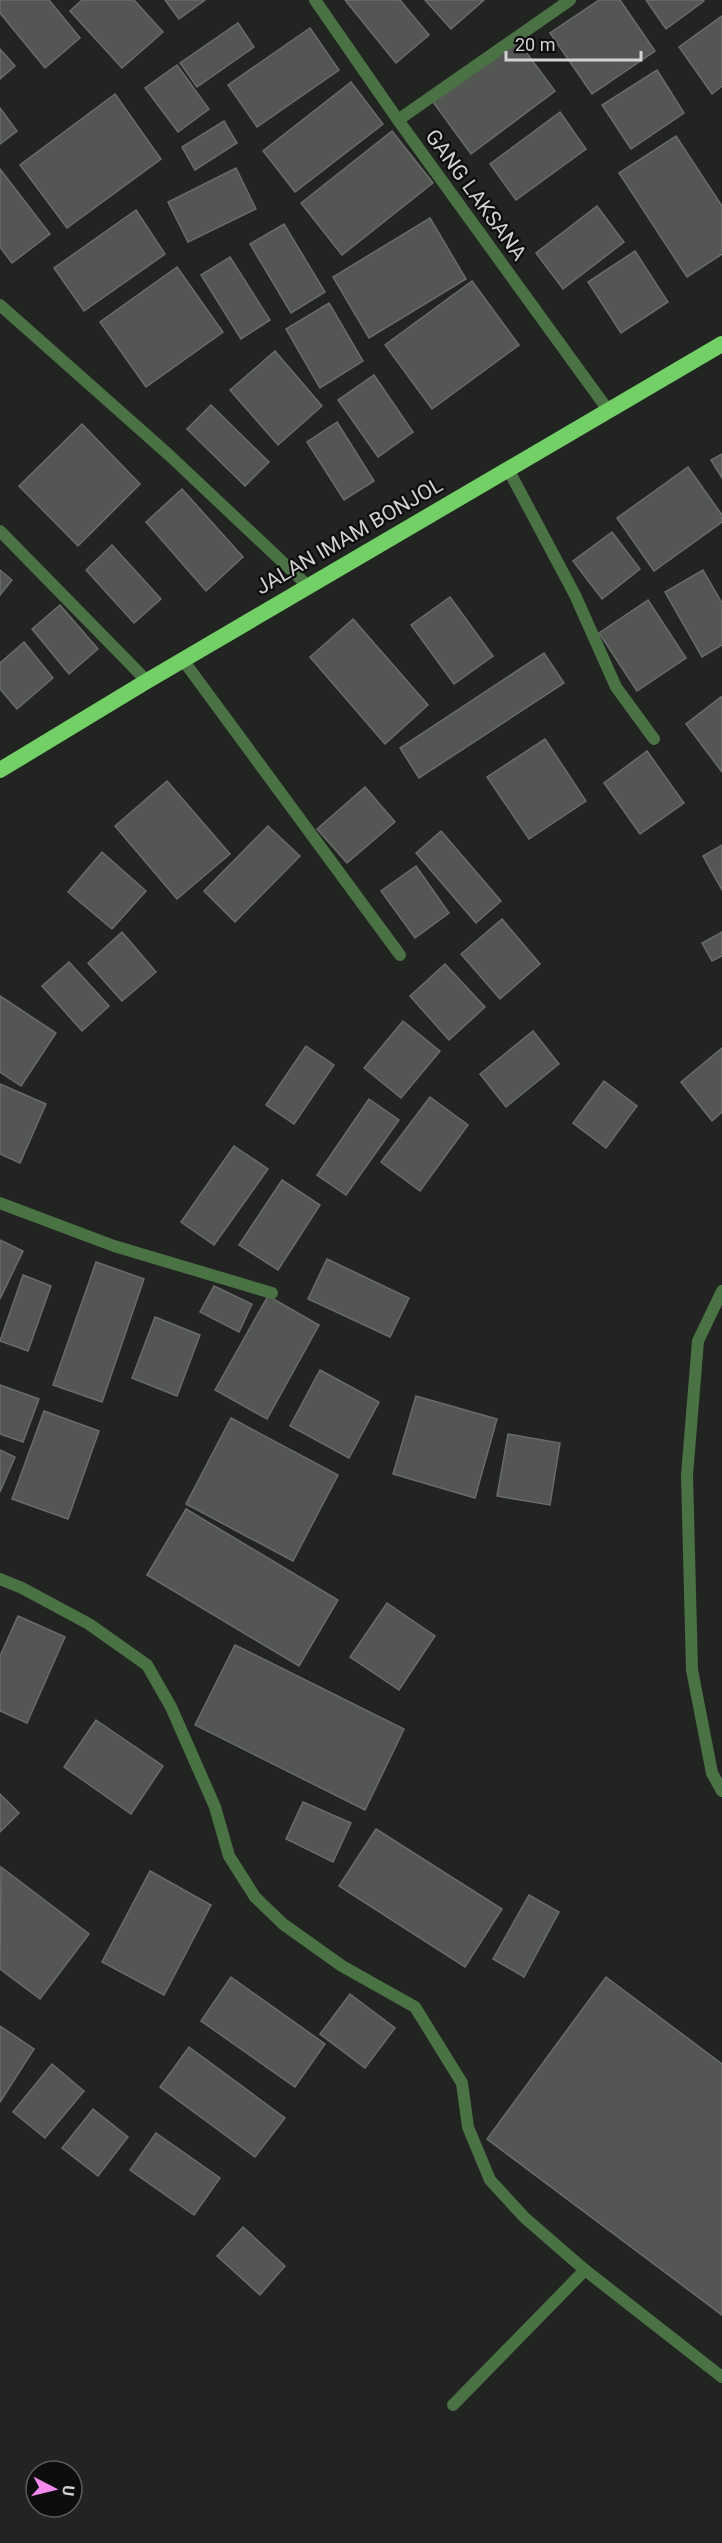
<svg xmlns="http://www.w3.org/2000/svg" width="722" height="2543" viewBox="0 0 722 2543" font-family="Roboto,sans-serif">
  <rect width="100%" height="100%" fill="#222422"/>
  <g fill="#535653" stroke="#696c69" stroke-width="1.5">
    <path d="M0,0H49L80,38L45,68L0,13Z"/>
    <path d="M82,0H134L163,32L122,68L70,11Z"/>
    <path d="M165,0H205L179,19Z"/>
    <path d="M345,0H400L429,35L396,63Z"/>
    <path d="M425,0H484L451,29Z"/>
    <path d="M599,0H620L655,51L592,94L550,33Z"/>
    <path d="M646,0H703L704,1L666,29Z"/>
    <path d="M722,16V86L712,94L679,47Z"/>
    <path d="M238,23L254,47L197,87L180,63Z"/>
    <path d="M310,28L339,70L257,127L228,85Z"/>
    <path d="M517,40L555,91L471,154L433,102Z"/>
    <path d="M0,49L15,66L0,79Z"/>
    <path d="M177,65L209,109L178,132L145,88Z"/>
    <path d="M657,70L684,113L631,149L602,105Z"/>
    <path d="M351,82L383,124L295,192L263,151Z"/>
    <path d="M115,94L161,159L67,228L20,165Z"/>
    <path d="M0,108L17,131L0,144Z"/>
    <path d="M560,112L586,149L516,200L490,164Z"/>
    <path d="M224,121L237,143L195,170L182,147Z"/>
    <path d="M392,131L433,183L342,255L301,203Z"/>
    <path d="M676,136L722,206V254L687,277L619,173Z"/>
    <path d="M236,168L256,209L188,242L168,202Z"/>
    <path d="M0,169L50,234L12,263L0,247Z"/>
    <path d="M597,206L624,242L563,289L536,253Z"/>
    <path d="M136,210L165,254L84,311L54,268Z"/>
    <path d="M430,218L466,279L369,338L333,277Z"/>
    <path d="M284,224L325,292L291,313L250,244Z"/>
    <path d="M635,251L668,302L621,333L588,282Z"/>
    <path d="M230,257L270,320L241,339L201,275Z"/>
    <path d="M177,267L223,332L146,387L100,322Z"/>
    <path d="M472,281L519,345L432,409L385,345Z"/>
    <path d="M329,303L363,361L320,388L286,329Z"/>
    <path d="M275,351L322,406L278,445L230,390Z"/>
    <path d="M374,375L413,432L378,457L338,400Z"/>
    <path d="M211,405L269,462L245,486L187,429Z"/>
    <path d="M337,422L374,481L344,500L307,442Z"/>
    <path d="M82,424L140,484L78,546L19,486Z"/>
    <path d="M722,454V478L711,460Z"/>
    <path d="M688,467L722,515V522L654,571L617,518Z"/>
    <path d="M182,489L243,557L206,591L146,522Z"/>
    <path d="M612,532L640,569L602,599L573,561Z"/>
    <path d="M112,545L161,599L134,623L86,570Z"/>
    <path d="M0,570L12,580L0,595Z"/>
    <path d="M703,570L722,603V645L702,657L665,592Z"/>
    <path d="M450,597L493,656L454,684L411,625Z"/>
    <path d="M648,600L686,658L637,691L599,633Z"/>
    <path d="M60,605L98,649L69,674L32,629Z"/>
    <path d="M353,619L428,705L385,744L310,657Z"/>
    <path d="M24,642L53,678L17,709L0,689V663Z"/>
    <path d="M544,653L564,683L419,778L400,748Z"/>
    <path d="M721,697L722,699V772L686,724Z"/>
    <path d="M545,739L586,801L529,839L487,777Z"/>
    <path d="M647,751L684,803L640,834L604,783Z"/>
    <path d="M167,781L230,854L177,899L115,826Z"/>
    <path d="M365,787L395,822L347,863L317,829Z"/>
    <path d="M268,826L300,856L235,922L204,891Z"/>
    <path d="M441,831L501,901L476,923L416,853Z"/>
    <path d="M722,845V890L703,856Z"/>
    <path d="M102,852L146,891L112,929L68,892Z"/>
    <path d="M416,866L449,913L415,938L381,891Z"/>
    <path d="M502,919L540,964L500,999L461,954Z"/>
    <path d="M122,932L156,972L122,1001L88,963Z"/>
    <path d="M722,932V956L712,961L702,943Z"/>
    <path d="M69,962L109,1006L82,1031L42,986Z"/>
    <path d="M445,964L485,1007L449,1040L410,996Z"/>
    <path d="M0,996L56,1033L21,1086L0,1072Z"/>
    <path d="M403,1021L440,1051L401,1098L364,1068Z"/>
    <path d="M533,1031L559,1064L506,1107L480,1074Z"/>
    <path d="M306,1046L334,1065L294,1124L266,1105Z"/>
    <path d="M722,1048V1112L712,1121L681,1082Z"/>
    <path d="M604,1081L637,1106L606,1148L573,1123Z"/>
    <path d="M0,1084L46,1104L20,1163L0,1154Z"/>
    <path d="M430,1097L468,1125L420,1191L381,1162Z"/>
    <path d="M369,1099L399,1120L346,1195L317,1175Z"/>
    <path d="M234,1146L268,1169L214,1245L181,1222Z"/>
    <path d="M282,1180L320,1205L278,1270L239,1245Z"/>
    <path d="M0,1240L23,1251L0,1299Z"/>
    <path d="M327,1259L409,1298L390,1337L308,1299Z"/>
    <path d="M96,1262L144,1279L102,1402L53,1385Z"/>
    <path d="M23,1275L51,1286L28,1351L0,1341Z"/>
    <path d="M214,1286L252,1304L239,1332L200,1312Z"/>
    <path d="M268,1296L319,1325L267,1419L215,1390Z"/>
    <path d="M155,1317L200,1335L177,1396L132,1378Z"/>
    <path d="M320,1370L379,1402L349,1458L290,1426Z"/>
    <path d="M0,1385L39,1399L23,1442L0,1434Z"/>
    <path d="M416,1396L497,1419L475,1498L393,1474Z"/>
    <path d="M44,1411L99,1431L68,1519L12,1499Z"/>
    <path d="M231,1418L338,1475L293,1561L186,1504Z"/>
    <path d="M508,1434L560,1443L550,1505L497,1496Z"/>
    <path d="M0,1450L15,1457L0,1492Z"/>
    <path d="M186,1509L338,1600L299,1666L147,1575Z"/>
    <path d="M387,1603L435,1636L399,1690L350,1657Z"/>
    <path d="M18,1616L65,1637L27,1723L0,1711V1656Z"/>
    <path d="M235,1645L404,1729L365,1810L195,1725Z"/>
    <path d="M96,1720L163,1766L131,1814L64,1767Z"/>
    <path d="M0,1794L19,1813L0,1832Z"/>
    <path d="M303,1802L351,1823L333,1862L286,1839Z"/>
    <path d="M376,1829L502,1909L465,1967L339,1886Z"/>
    <path d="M1,1867L89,1934L40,1999L0,1969Z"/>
    <path d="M150,1871L211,1905L164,1995L102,1962Z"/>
    <path d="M529,1895L559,1912L524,1977L493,1959Z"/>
    <path d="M231,1977L325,2044L295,2087L201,2021Z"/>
    <path d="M606,1977L722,2064V2315L487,2139Z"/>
    <path d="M350,1994L395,2028L365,2068L320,2034Z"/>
    <path d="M0,2026L34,2049L0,2102Z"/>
    <path d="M189,2047L285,2118L255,2157L160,2087Z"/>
    <path d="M52,2064L84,2091L45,2138L13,2112Z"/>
    <path d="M93,2109L128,2137L98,2176L62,2148Z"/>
    <path d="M156,2133L220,2178L194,2215L130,2170Z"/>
    <path d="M243,2227L285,2266L260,2295L217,2256Z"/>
  </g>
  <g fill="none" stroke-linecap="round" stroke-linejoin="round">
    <path stroke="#4b7245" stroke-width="12" d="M453,2405L585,2270"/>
    <g stroke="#4b7245" stroke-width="12">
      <path d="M315,0L398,120L608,410"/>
      <path d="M398,120L570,0"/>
      <path d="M0,305L169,455L308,586"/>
      <path d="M508,469L575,595L616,687L654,739"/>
      <path d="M0,531L147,681"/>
      <path d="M183,660L400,955"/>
      <path d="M0,1203L114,1246L272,1293"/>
      <path d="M722,1291L698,1341L687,1475L692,1670L712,1773L722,1791"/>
      <path d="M0,1579L22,1588L89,1624L147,1665L171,1707L215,1807L229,1856L255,1897L283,1924L342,1966L415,2007L462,2083L468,2127L490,2180L525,2218L585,2270L722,2377"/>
    </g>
    <path stroke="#72d066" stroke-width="16" d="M0,770L147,681L722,344"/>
  </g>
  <g text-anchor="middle" stroke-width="4.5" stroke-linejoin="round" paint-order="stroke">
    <g font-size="21" fill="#d1d2d1" stroke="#0c0d0c">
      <text transform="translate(476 195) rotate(54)" y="7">GANG LAKSANA</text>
      <text transform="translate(349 536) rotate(-30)" y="7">JALAN IMAM BONJOL</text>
    </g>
  </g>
  <g transform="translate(54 2489) rotate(97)"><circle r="28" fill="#0c0d0c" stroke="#5b5c5b" stroke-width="1.5"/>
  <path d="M0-4.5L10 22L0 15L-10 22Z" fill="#f589ee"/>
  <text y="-9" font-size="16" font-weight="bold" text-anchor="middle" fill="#d1d2d1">U</text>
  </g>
  <path d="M506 51v9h135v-9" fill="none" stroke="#d1d2d1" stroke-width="3"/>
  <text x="515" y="51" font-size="18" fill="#d1d2d1" stroke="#0c0d0c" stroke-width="4.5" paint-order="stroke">20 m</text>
</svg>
